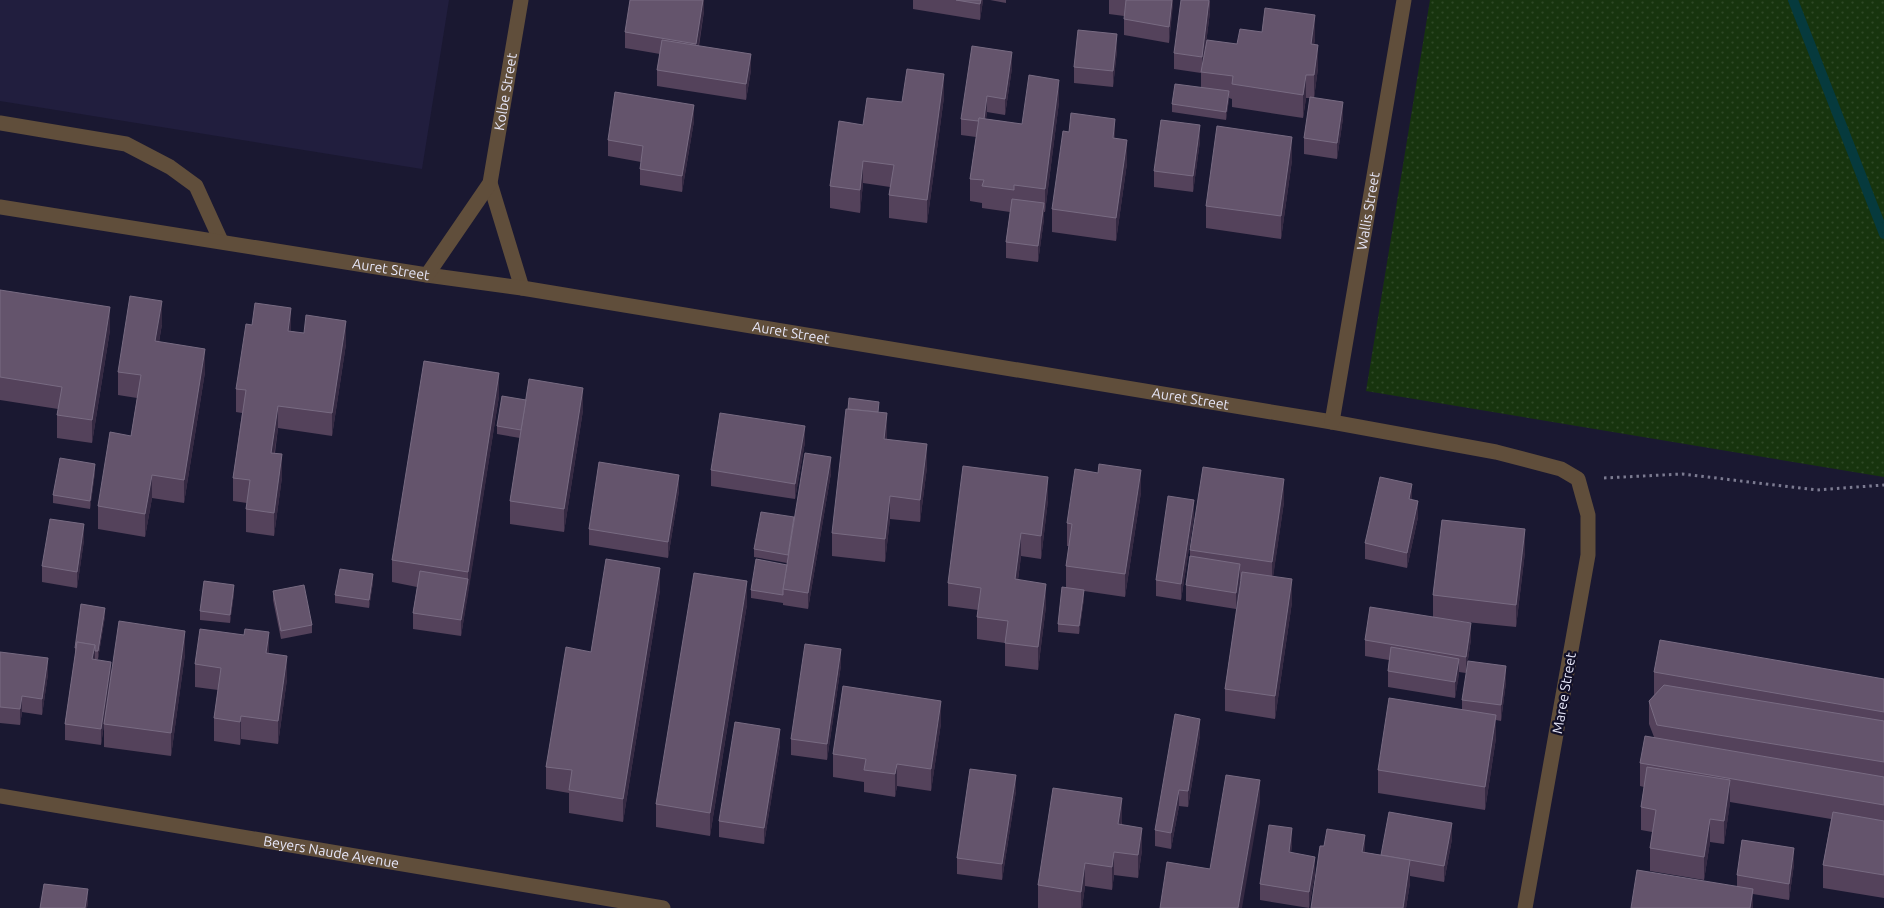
<svg xmlns="http://www.w3.org/2000/svg" width="1884" height="908" viewBox="0 0 1884 908" font-family="Ubuntu,sans-serif">
  <defs>
    <pattern id="grass-dots" width="8" height="8" patternUnits="userSpaceOnUse" patternTransform="scale(1.25)"><rect width="8" height="8" fill="#17340e"/><path d="M2 2h.1M6 6h.1" fill="none" stroke="#2e4826" stroke-width="1.8" stroke-linecap="round"/></pattern>
  </defs>
  <rect width="100%" height="100%" fill="#1a1831"/>
  <path fill="#211e3e" d="M0,0H449L422,169L0,101Z"/>
  <path fill="url(#grass-dots)" d="M1430,0H1884V477L1366,391Z"/>
  <g fill="none" stroke-linecap="round" stroke-linejoin="round">
    <path stroke="#063a3d" stroke-width="10" d="M1793,0L1884,234"/>
    <path stroke="#7c7b91" stroke-width="3" stroke-dasharray="2.5 4" stroke-linecap="butt" d="M1604,478L1682,474L1817,490L1884,485"/>
    <path stroke="#604e3b" stroke-width="15" d="M0,123L126,144L170,167L196,186L221,241"/>
    <g stroke="#604e3b" stroke-width="15">
      <path d="M490,183L522,288"/>
      <path id="s1" d="M0,207L427,275L522,288L1332,422L1496,452L1561,469L1578,479L1588,515V555L1525,908"/>
      <path id="s2" d="M427,275L490,183L521,0"/>
      <path id="s3" d="M1332,422L1404,0"/>
      <path id="s4" d="M0,796L663,908"/>
    </g>
  </g>
  <g fill="#54425b">
    <path d="M704,0V11L699,46L751,70L746,100L657,86V70L660,54L625,48V32Z"/>
    <path d="M913,0H983L980,20L913,9Z"/>
    <path d="M990,0H1006V3Z"/>
    <path d="M1109,0H1173L1169,43L1124,35V16L1109,14Z"/>
    <path d="M1210,0V12L1204,59L1237,44L1262,32L1315,38L1314,45L1318,68L1314,98L1343,118L1337,159L1304,154V138L1310,98H1306L1303,118L1232,107V99L1229,98L1226,120L1172,112V104L1201,87V73L1174,69V53Z"/>
    <path d="M1117,50L1113,87L1074,83V67Z"/>
    <path d="M1012,68L1005,115L987,112L986,119L1022,124L1059,102L1045,212H1044V219L1038,262L1006,258V242L1010,212L982,208V203L970,201V179L976,137L961,135V119Z"/>
    <path d="M944,97L927,223L889,218V195L890,187L863,183L860,213L830,208V186L863,125L902,102Z"/>
    <path d="M694,121L682,192L640,185V169L641,162L608,156V140Z"/>
    <path d="M1115,139L1127,163L1116,241L1052,232V209Z"/>
    <path d="M1200,141L1193,192L1154,187V171Z"/>
    <path d="M1292,160L1281,239L1206,228V206Z"/>
    <path d="M0,290L110,330L92,443L57,438V415L58,409L0,400Z"/>
    <path d="M162,324L159,342L205,372L184,503L152,498L145,537L98,529V506L131,436L137,398L118,395V372Z"/>
    <path d="M291,331L346,344L332,436L278,428L275,453L282,477L274,536L246,532V509L247,503L233,501V478L242,413L236,412V389Z"/>
    <path d="M499,396L461,636L413,629V613L417,587L392,582V560Z"/>
    <path d="M583,410L564,532L510,524V501L520,438L497,434V426Z"/>
    <path d="M879,412L887,436V440L927,467L920,522L890,519L885,562L832,556V533Z"/>
    <path d="M805,442L795,499L711,486V470Z"/>
    <path d="M95,472L90,509L53,503V495Z"/>
    <path d="M831,473L808,609L783,605V603L751,598V590L787,565V563L754,557V549L794,517Z"/>
    <path d="M679,491L668,558L589,545V529Z"/>
    <path d="M1141,492L1125,597L1084,591V598L1079,634L1058,632V624L1066,588V566L1069,546H1067V523Z"/>
    <path d="M1048,500L1041,559L1021,556L1018,580L1046,606L1038,670L1005,666V643L977,639V617L978,610L948,606V583Z"/>
    <path d="M1284,502L1273,576L1292,602L1275,719L1225,711V689L1241,580H1240L1236,609L1186,601V585L1190,556V550Z"/>
    <path d="M1194,516L1181,600L1156,596V580Z"/>
    <path d="M1418,517L1407,568L1365,559V543Z"/>
    <path d="M84,540L77,588L42,582V566Z"/>
    <path d="M1525,552L1516,627L1456,621L1471,639L1466,673L1459,672L1455,698L1388,687V671L1389,660L1365,656V640L1433,617V595Z"/>
    <path d="M373,582L369,608L335,603V595Z"/>
    <path d="M660,590L623,822L569,813V793L546,789V767L591,652Z"/>
    <path d="M273,591L312,625V633L281,639L273,600Z"/>
    <path d="M234,593L230,623L200,620V611Z"/>
    <path d="M747,604L710,836L656,827V804Z"/>
    <path d="M105,616L98,659H95L111,672L185,654L171,756L104,747V724L101,745L65,740V724L75,656V648Z"/>
    <path d="M0,652L48,674L42,715L22,712L20,725L0,723Z"/>
    <path d="M269,654L287,679L278,744L241,739L240,745L214,741V718L218,690L195,687V664Z"/>
    <path d="M841,665L827,760L791,755V739Z"/>
    <path d="M1654,672L1884,679V898L1823,888V865L1831,819L1730,802L1724,844L1710,842L1704,880L1650,871V848L1652,832L1641,830V807L1644,787L1640,786V763L1654,737L1649,724V701L1654,695Z"/>
    <path d="M1506,682L1501,721L1496,720V738L1485,810L1378,793V770L1462,709V700Z"/>
    <path d="M941,723L931,791L897,786L895,797L864,792V782L833,777V754Z"/>
    <path d="M1200,735L1188,807L1179,806L1171,849L1155,846V830Z"/>
    <path d="M780,745L764,844L719,837V821Z"/>
    <path d="M1016,791L1002,880L957,874V858Z"/>
    <path d="M1122,821V825L1142,850L1138,878L1114,875L1112,890L1085,886L1082,908H1038V885Z"/>
    <path d="M1452,839L1444,882L1410,876V883L1406,908H1311L1324,846L1381,855Z"/>
    <path d="M1292,844L1291,853L1315,873L1309,908L1260,900V884Z"/>
    <path d="M1794,864L1789,900L1753,894V908L1737,887V875Z"/>
  </g>
  <g fill="#362a43">
    <path d="M703,0H704V11L696,60V44Z"/>
    <path d="M981,0H983L980,20V4Z"/>
    <path d="M1172,0H1173V6L1169,43V27Z"/>
    <path d="M1209,0L1210,12L1202,73V57Z"/>
    <path d="M1315,15V38L1311,67V44Z"/>
    <path d="M1117,34V50L1113,87V71Z"/>
    <path d="M1318,45V68L1314,98V75Z"/>
    <path d="M1012,52V68L1005,115V99Z"/>
    <path d="M751,54V70L746,100V84Z"/>
    <path d="M944,74V97L927,223V200Z"/>
    <path d="M1306,75V98L1303,118V95Z"/>
    <path d="M1059,80V102L1045,212V189Z"/>
    <path d="M1229,91V100L1226,120V112Z"/>
    <path d="M987,96V112L983,138V122Z"/>
    <path d="M1343,102V118L1337,159V143Z"/>
    <path d="M694,105V121L682,192V176Z"/>
    <path d="M1115,119V142L1113,138Z"/>
    <path d="M1200,125V141L1193,192V176Z"/>
    <path d="M1292,137V160L1281,239V216Z"/>
    <path d="M1127,140V163L1116,241V218Z"/>
    <path d="M863,161V183L860,213V190Z"/>
    <path d="M1044,203V219L1038,262V246Z"/>
    <path d="M162,301V324L155,364V341Z"/>
    <path d="M110,307V330L92,443V420Z"/>
    <path d="M291,308V330L288,353V331Z"/>
    <path d="M346,321V344L332,436V413Z"/>
    <path d="M205,349V372L184,503V480Z"/>
    <path d="M499,373V396L468,595V572Z"/>
    <path d="M583,388V410L564,532V509Z"/>
    <path d="M278,406V428L271,475V453Z"/>
    <path d="M887,413V436L884,462V439Z"/>
    <path d="M805,426V442L795,499V484Z"/>
    <path d="M927,444V467L920,522V500Z"/>
    <path d="M282,454V477L274,536V513Z"/>
    <path d="M831,457V473L808,609V593Z"/>
    <path d="M95,464V472L90,509V501Z"/>
    <path d="M1141,470V492L1125,597V574Z"/>
    <path d="M152,475V498L145,537V514Z"/>
    <path d="M679,475V491L668,558V542Z"/>
    <path d="M1048,477V500L1041,559V536Z"/>
    <path d="M1284,479V502L1272,585V562Z"/>
    <path d="M1412,484V500L1409,499Z"/>
    <path d="M890,496V519L885,562V539Z"/>
    <path d="M1194,500V516L1181,600V584Z"/>
    <path d="M1418,501V517L1407,568V553Z"/>
    <path d="M84,524V540L77,588V572Z"/>
    <path d="M1525,529V552L1516,627V605Z"/>
    <path d="M1021,533V556L1015,602V579Z"/>
    <path d="M1240,564V580L1236,609V593Z"/>
    <path d="M660,568V590L623,822V799Z"/>
    <path d="M373,574V582L369,608V600Z"/>
    <path d="M468,579V595L461,636V620Z"/>
    <path d="M1292,579V602L1275,719V696Z"/>
    <path d="M747,581V604L710,836V813Z"/>
    <path d="M1046,584V606L1038,670V647Z"/>
    <path d="M234,585V593L230,623V615Z"/>
    <path d="M1084,590V598L1079,634V626Z"/>
    <path d="M105,608V616L98,659V651Z"/>
    <path d="M1471,623V639L1466,673V657Z"/>
    <path d="M185,631V654L171,756V733Z"/>
    <path d="M269,632V655L266,653Z"/>
    <path d="M95,645V661L92,659Z"/>
    <path d="M841,649V665L827,760V744Z"/>
    <path d="M287,656V679L278,744V721Z"/>
    <path d="M48,658V674L42,715V699Z"/>
    <path d="M1459,659V675L1455,698V682Z"/>
    <path d="M111,662V678L101,745V729Z"/>
    <path d="M1506,666V682L1501,721V705Z"/>
    <path d="M22,696V712L20,725V709Z"/>
    <path d="M941,701V723L931,791V769Z"/>
    <path d="M1496,715V738L1485,810V787Z"/>
    <path d="M241,716V739L240,745V722Z"/>
    <path d="M1200,719V735L1188,807V791Z"/>
    <path d="M780,729V745L764,844V828Z"/>
    <path d="M897,764V786L895,797V774Z"/>
    <path d="M1016,775V791L1002,880V864Z"/>
    <path d="M1260,780V803L1242,908H1238Z"/>
    <path d="M1730,780V803L1724,844V821Z"/>
    <path d="M1179,790V806L1171,849V833Z"/>
    <path d="M1122,798V821L1118,847V824Z"/>
    <path d="M1710,819V842L1704,880V857Z"/>
    <path d="M1452,823V839L1444,882V866Z"/>
    <path d="M1142,828V850L1138,878V855Z"/>
    <path d="M1292,828V844L1289,868V852Z"/>
    <path d="M1365,835V858L1362,852Z"/>
    <path d="M1794,848V864L1789,900V884Z"/>
    <path d="M1114,852V875L1112,890V867Z"/>
    <path d="M1315,857V873L1309,908V892Z"/>
    <path d="M1410,860V883L1406,908H1403Z"/>
    <path d="M1085,863V886L1082,908H1081V892Z"/>
    <path d="M88,889V905L87,908H85Z"/>
    <path d="M1753,889V908H1750Z"/>
  </g>
  <g fill="#64546c" stroke="#786b82">
    <path d="M630,0H703L696,44L625,32Z"/>
    <path d="M956,0H981L980,4Z"/>
    <path d="M1126,0H1172L1169,27L1124,19Z"/>
    <path d="M1181,0H1209L1202,57L1174,53Z"/>
    <path d="M1265,8L1315,15L1311,44L1318,45L1314,75H1306L1303,95L1232,84L1233,76L1201,72L1207,40L1237,44L1240,29L1262,32Z"/>
    <path d="M1078,30L1117,34L1113,71L1074,67Z"/>
    <path d="M662,40L751,54L746,84L657,70Z"/>
    <path d="M972,46L1012,52L1005,99L987,96L984,119L979,118L978,121L961,119Z"/>
    <path d="M907,69L944,74L927,200L889,195L894,165L863,161L860,190L830,186L839,121L863,125L867,98L902,102Z"/>
    <path d="M1029,75L1059,80L1045,189L1014,185V190L982,186L984,180L970,179L979,118L1022,124Z"/>
    <path d="M1175,84L1229,91L1226,112L1172,104Z"/>
    <path d="M615,92L694,105L682,176L640,169L643,146L608,140Z"/>
    <path d="M1310,97L1343,102L1337,143L1304,138Z"/>
    <path d="M1071,113L1115,119L1113,138L1127,140L1116,218L1052,209L1063,131L1069,132Z"/>
    <path d="M1161,120L1200,125L1193,176L1154,171Z"/>
    <path d="M1217,126L1292,137L1281,216L1206,206Z"/>
    <path d="M1012,199L1044,203L1038,246L1006,242Z"/>
    <path d="M0,290L110,307L92,420L57,415L62,387L0,377Z"/>
    <path d="M130,296L162,301L155,341L205,349L184,480L152,475L145,514L98,506L110,432L131,436L141,375L118,372Z"/>
    <path d="M255,303L291,308L288,331L304,333L306,315L346,321L332,413L278,406L271,453L282,454L274,513L246,509L250,480L233,478L246,390L236,389L246,324L252,325Z"/>
    <path d="M424,361L499,373L468,572L392,560Z"/>
    <path d="M529,379L583,388L564,509L510,501Z"/>
    <path d="M502,396L526,400L521,430L497,426Z"/>
    <path d="M849,398L879,402L878,412L848,409Z"/>
    <path d="M846,409L887,413L884,439L927,444L920,500L890,496L885,539L832,533Z"/>
    <path d="M720,413L805,426L795,484L711,470Z"/>
    <path d="M805,453L831,457L808,593L783,589Z"/>
    <path d="M60,458L95,464L90,501L53,495Z"/>
    <path d="M599,462L679,475L668,542L589,529Z"/>
    <path d="M1099,464L1141,470L1125,574L1066,566L1072,524L1067,523L1075,469L1098,473Z"/>
    <path d="M963,466L1048,477L1041,536L1021,533L1015,579L1046,584L1038,647L1005,643L1008,621L977,617L981,588L948,583Z"/>
    <path d="M1203,467L1284,479L1272,562L1190,550Z"/>
    <path d="M1380,477L1412,484L1409,499L1418,501L1407,553L1365,543Z"/>
    <path d="M1168,496L1194,500L1181,584L1156,580Z"/>
    <path d="M761,512L794,517L788,555L754,549Z"/>
    <path d="M50,519L84,524L77,572L42,566Z"/>
    <path d="M1442,520L1525,529L1516,605L1433,595Z"/>
    <path d="M1190,556L1240,564L1236,593L1186,585Z"/>
    <path d="M606,559L660,568L623,799L569,790L572,770L546,767L566,647L591,652Z"/>
    <path d="M756,559L787,565L783,589V595L751,590Z"/>
    <path d="M340,569L373,574L369,600L335,595Z"/>
    <path d="M420,571L468,579L461,620L413,613Z"/>
    <path d="M1242,572L1292,579L1275,696L1225,689Z"/>
    <path d="M694,573L747,581L710,813L656,804Z"/>
    <path d="M204,581L234,585L230,615L200,611Z"/>
    <path d="M304,585L312,625L281,631L273,591Z"/>
    <path d="M1062,587L1084,590L1079,626L1058,624Z"/>
    <path d="M81,604L105,608L98,651H95V645L77,642V648H75Z"/>
    <path d="M1370,607L1471,623L1466,657L1365,640Z"/>
    <path d="M119,621L185,631L171,733L104,724Z"/>
    <path d="M200,629L244,635L245,629L269,632L266,653L287,656L278,721L241,716L240,722L214,718L221,668L195,664Z"/>
    <path d="M1660,640L1884,679V712L1654,672Z"/>
    <path d="M77,642L95,645L92,659L111,662L101,729L65,724Z"/>
    <path d="M805,644L841,649L827,744L791,739Z"/>
    <path d="M1391,647L1459,659L1455,682L1388,671Z"/>
    <path d="M0,652L48,658L42,699L22,696L20,709L0,707Z"/>
    <path d="M1468,661L1506,666L1501,705L1462,700Z"/>
    <path d="M1664,685L1884,721V762L1657,725L1649,701Z"/>
    <path d="M843,686L941,701L931,769L897,764L895,774L864,770L866,759L833,754Z"/>
    <path d="M1389,698L1496,715L1485,787L1378,770Z"/>
    <path d="M1175,714L1200,719L1188,791L1179,790L1171,833L1155,830Z"/>
    <path d="M735,722L780,729L764,828L719,821Z"/>
    <path d="M1645,736L1884,777V805L1640,763Z"/>
    <path d="M1647,767L1730,780L1724,821L1710,819L1704,857L1650,848L1656,810L1641,807Z"/>
    <path d="M970,769L1016,775L1002,864L957,858Z"/>
    <path d="M1226,775L1260,780L1238,908H1160L1167,862L1210,869Z"/>
    <path d="M1053,788L1122,798L1118,824L1142,828L1138,855L1114,852L1112,867L1085,863L1081,892L1038,885Z"/>
    <path d="M1389,812L1452,823L1444,866L1381,855Z"/>
    <path d="M1833,812L1884,821V875L1823,865Z"/>
    <path d="M1269,825L1292,828L1289,852L1315,857L1309,892L1260,884Z"/>
    <path d="M1327,829L1365,835L1362,852L1410,860L1403,908H1311L1320,846H1324Z"/>
    <path d="M1742,840L1794,848L1789,884L1737,875Z"/>
    <path d="M1637,870L1753,889L1750,908H1631Z"/>
    <path d="M44,884L88,889L85,908H40Z"/>
  </g>
  <g text-anchor="middle" stroke-width="4.5" stroke-linejoin="round" paint-order="stroke">
    <g font-size="14" fill="#e6e6f8" stroke="#110f27">
      <text dy="5" stroke="none"><textPath href="#s2" startOffset="204">Kolbe Street</textPath></text>
      <text dy="5" stroke="none"><textPath href="#s3" startOffset="214">Wallis Street</textPath></text>
      <text dy="5" stroke="none"><textPath href="#s1" startOffset="396">Auret Street</textPath></text>
      <text dy="5" stroke="none"><textPath href="#s1" startOffset="801">Auret Street</textPath></text>
      <text dy="5" stroke="none"><textPath href="#s1" startOffset="1206">Auret Street</textPath></text>
      <text transform="translate(1564 693) rotate(-80)" y="5">Maree Street</text>
      <text dy="5" stroke="none"><textPath href="#s4" startOffset="336">Beyers Naude Avenue</textPath></text>
    </g>
  </g>
</svg>
